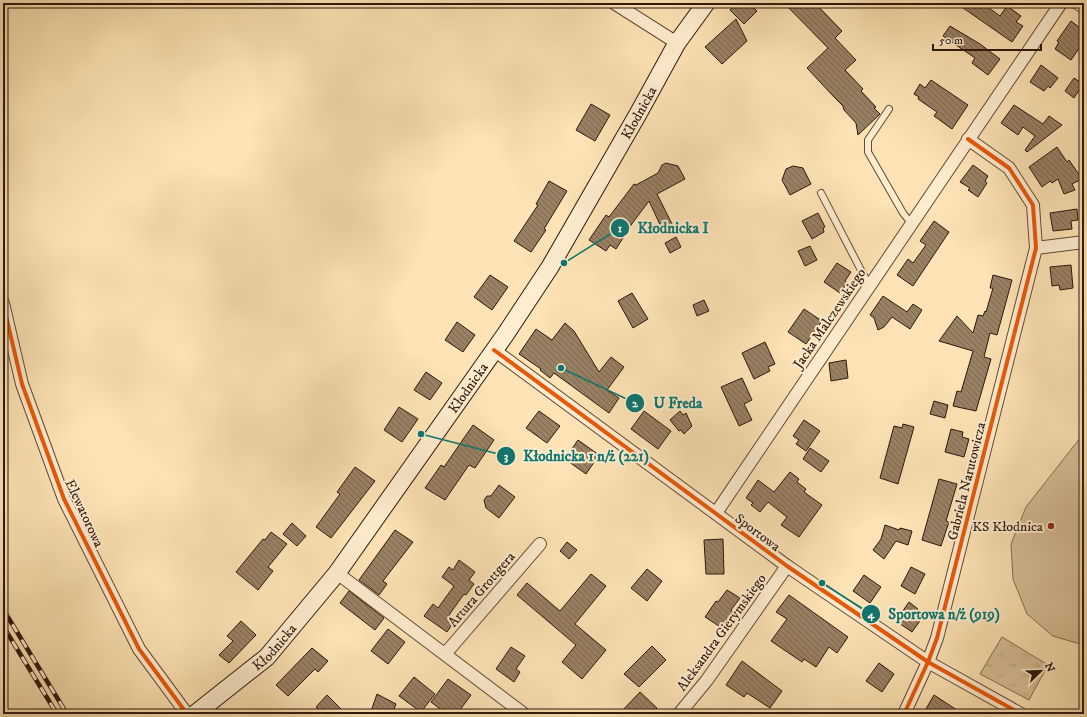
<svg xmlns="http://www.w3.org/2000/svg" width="1087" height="717" viewBox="0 0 1087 717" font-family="'IM FELL DW Pica',serif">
  <defs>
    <pattern id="grass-tufts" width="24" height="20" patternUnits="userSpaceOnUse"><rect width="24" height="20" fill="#dac098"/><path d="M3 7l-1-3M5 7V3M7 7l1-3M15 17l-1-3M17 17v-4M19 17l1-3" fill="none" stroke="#bba482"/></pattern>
    <pattern id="building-back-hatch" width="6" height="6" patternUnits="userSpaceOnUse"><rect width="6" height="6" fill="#998164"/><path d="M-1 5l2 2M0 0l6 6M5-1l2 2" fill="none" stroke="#7d6951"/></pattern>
  </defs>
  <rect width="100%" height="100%" fill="#fde3b5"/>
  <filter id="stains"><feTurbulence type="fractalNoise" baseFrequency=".005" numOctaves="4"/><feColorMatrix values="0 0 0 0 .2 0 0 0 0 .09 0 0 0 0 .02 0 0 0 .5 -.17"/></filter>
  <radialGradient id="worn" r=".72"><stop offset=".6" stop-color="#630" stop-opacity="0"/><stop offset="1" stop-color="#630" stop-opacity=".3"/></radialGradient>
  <path fill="url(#grass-tufts)" stroke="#846c52" d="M1002,637L1048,665L1029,700L980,674Z"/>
  <path fill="#dac098" stroke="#846c52" d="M1084,433V644H1080L1053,636L1027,614L1013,579L1011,544L1026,507Z"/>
  <g fill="url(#building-back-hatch)" stroke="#2d170c">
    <path d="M738,3H749L757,11L744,24L730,10Z"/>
    <path d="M784,3H815L842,31L835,38L856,60L845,70L863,89L861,91L876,107L874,108L880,114L858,135L856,123L844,110L843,106L835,98L807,68L828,48Z"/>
    <path d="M956,3H982L1000,16L1007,6L1021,16L1016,22L1023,26L1012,42Z"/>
    <path d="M736,19L747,41L722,64L705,47Z"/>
    <path d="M1071,21L1084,31V41L1071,60L1055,49L1059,42L1057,41Z"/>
    <path d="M950,26L980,44L1000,59L988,75L972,63L975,58L943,36Z"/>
    <path d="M1041,65L1058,78L1050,88L1048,86L1044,91L1030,82Z"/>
    <path d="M1074,78L1083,84L1074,98L1065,91Z"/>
    <path d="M931,80L968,105L952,129L934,116L937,112L918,99L919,97L914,94L920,84L925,88Z"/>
    <path d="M591,104L610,115L595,141L576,130Z"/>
    <path d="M1014,105L1043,124L1049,116L1062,125L1027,152L1025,150L1035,136L1023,127L1018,135L1001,123Z"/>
    <path d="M1057,147L1067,162L1069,160L1082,179L1072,184L1075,190L1064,194L1058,179L1052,183L1050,181L1042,187L1029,167Z"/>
    <path d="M666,163L678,166L685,179L657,194L672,224L662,229L649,201L622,237L623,238L616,249L610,245L606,251L589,240L606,215L609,217L634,184L636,185L658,173L662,165Z"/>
    <path d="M973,165L988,176L985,181L987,183L978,197L968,190L970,188L960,182Z"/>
    <path d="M793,166L803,168L811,184L790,195L782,180L786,169Z"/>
    <path d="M549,181L567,191L544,229L546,230L531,252L514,241L538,205L536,204Z"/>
    <path d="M1077,209L1078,220L1071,221L1072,229L1053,231L1050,213Z"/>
    <path d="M818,213L825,227L823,228L824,232L812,239L802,221Z"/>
    <path d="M934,221L949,232L913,286L897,275L908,259L913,263L926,245L920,241Z"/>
    <path d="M676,237L681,247L670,253L665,243Z"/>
    <path d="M810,246L817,260L805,266L798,251Z"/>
    <path d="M837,263L851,272L845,281L847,283L840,293L824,282Z"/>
    <path d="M1071,265L1073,288L1060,290L1059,285L1052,286L1050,267Z"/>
    <path d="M490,275L508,287L492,310L474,297Z"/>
    <path d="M993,275L1012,280L997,335L990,333L984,357L991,359L976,411L953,406L957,391L961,392L973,351L939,341L957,316L973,333L978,315L983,316L985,311L986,312L993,288H990Z"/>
    <path d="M632,293L648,319L633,328L618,301Z"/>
    <path d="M883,296L907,312L913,304L922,310L910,329L892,317L884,327L878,330L874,318L870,315Z"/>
    <path d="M704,300L709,311L697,316L693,305Z"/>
    <path d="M804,309L822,321L806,344L788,332Z"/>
    <path d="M457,322L475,335L463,352L445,340Z"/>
    <path d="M565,323L574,331L599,372L611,357L624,367L607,390L619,398L609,413L554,373L550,378L540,370L541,369L519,354L536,329L552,340Z"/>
    <path d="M765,342L775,364L768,367L770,371L754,379L742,353Z"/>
    <path d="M846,360L848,378L831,381L829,363Z"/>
    <path d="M426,372L442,383L430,400L414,390Z"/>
    <path d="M742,378L752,400L744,404L752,420L739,426L721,387Z"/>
    <path d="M934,401L948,405L945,418L930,414Z"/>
    <path d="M399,407L418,419L402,442L384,430Z"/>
    <path d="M539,411L560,426L547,443L526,428Z"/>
    <path d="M644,411L671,431L658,449L631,429Z"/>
    <path d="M680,411L683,415L686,413L692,426L684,434L681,430L679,431L670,420Z"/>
    <path d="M804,420L820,431L806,451L796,444L799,440L793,436Z"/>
    <path d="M903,424L914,427L898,484L880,478L894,426L902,428Z"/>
    <path d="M473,425L494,440L475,468L469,465L445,500L425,488L441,465L444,467Z"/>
    <path d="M951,429L963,432L962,437L969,439L964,457L945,452Z"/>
    <path d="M578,440L599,455L586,474L565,459Z"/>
    <path d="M810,448L829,461L821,472L803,459Z"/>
    <path d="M355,467L375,481L331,538L316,527L340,494L337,492Z"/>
    <path d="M790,472L799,479L797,482L806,489L804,492L822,505L799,537L781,525L787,517L768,502L760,512L751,505L753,503L746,498L758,480L774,492Z"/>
    <path d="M939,479L957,484L946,521L949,522L941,546L922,540Z"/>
    <path d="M499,485L515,497L499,518L486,508L484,500L487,496H491Z"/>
    <path d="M292,523L306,536L297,546L283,534Z"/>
    <path d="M885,525L899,530L900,528L912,531L908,545L896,541L884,559L873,550L881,539Z"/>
    <path d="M395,530L413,542L383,581L387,584L379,595L359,580Z"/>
    <path d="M271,532L287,544L268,567L273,571L258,590L236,572L263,539L265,540Z"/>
    <path d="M723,539L724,574H706L704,540Z"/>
    <path d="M567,542L577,550L569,559L560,551Z"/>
    <path d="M459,560L475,572L469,580L474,584L466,595L464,594L449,615L455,620L447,632L424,616L433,604L438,608L454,586L442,577L449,567L453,570Z"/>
    <path d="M911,567L925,574L915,594L901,586Z"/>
    <path d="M647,569L662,581L647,601L631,588Z"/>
    <path d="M591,574L606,586L575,624L606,650L582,679L562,662L576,645L517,595L527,583L560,611Z"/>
    <path d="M864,575L881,587L870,603L853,591Z"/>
    <path d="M727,590L740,598L731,610L733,612L722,628L705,617L716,601L718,602Z"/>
    <path d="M349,591L384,618L375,630L340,603Z"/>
    <path d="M789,595L848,637L837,653L829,647L816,667L804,659L802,662L771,641L787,619L776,612Z"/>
    <path d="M909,602L918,609L915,613L922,618L912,632L896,621Z"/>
    <path d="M241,621L256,635L229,663L219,655L233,641L227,636Z"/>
    <path d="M388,629L405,642L388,664L371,651Z"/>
    <path d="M652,646L666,660L639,687L624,674Z"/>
    <path d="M511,647L525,656L516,669L520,672L514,682L496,669Z"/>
    <path d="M312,648L328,661L318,672L315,669L288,696L276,685Z"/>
    <path d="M742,661L782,691L770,708L747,693L744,697L726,685Z"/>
    <path d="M879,663L894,674L882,692L866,681Z"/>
    <path d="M414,677L435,694L421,712L399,696Z"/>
    <path d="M448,679L471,695L457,714H447L431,702Z"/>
    <path d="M640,692L657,708L651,714H619Z"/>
    <path d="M377,694L396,704L392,714H370Z"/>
    <path d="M327,695L346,714H324L316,707Z"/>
    <path d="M934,695L963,714H923Z"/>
  </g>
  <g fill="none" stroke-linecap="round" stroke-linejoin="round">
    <g stroke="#614a36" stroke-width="8">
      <g id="lane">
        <path d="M889,109L868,140V152L903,213L911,223"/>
        <path d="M821,193L864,276L870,284"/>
      </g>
    </g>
    <g stroke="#614a36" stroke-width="14">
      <g id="street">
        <path d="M614,3L677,43"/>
        <path d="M1077,3L1084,7"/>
        <path d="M1036,248L1084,242"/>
        <path d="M3,303L22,384L64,499L139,649L187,714"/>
        <path d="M494,350L787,566L928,662L1021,714"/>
        <path d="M716,513L1061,3"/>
        <path d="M337,573L524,714"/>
        <path d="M445,654L540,544"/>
        <path d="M679,714L707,680L787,566"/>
        <path d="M904,714L928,662L937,638L1036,248L1033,205L1009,168L968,139"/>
      </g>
    </g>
    <g stroke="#2d170c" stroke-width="19">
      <g id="secondary">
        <path id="s1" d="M195,714L267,657L337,573L505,335L550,267L638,114L677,43L706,3"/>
      </g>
    </g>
    <use href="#lane" stroke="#feedcf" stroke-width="6"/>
    <use href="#street" stroke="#feedcf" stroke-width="12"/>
    <use href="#secondary" stroke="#feedcf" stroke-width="17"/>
    <g stroke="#2d170c" stroke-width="4.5">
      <g id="rail">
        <path d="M3,609L67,714"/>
        <path d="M3,626L57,714"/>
      </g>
    </g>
    <use href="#rail" stroke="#feedcf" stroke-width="3" stroke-dasharray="9" stroke-linecap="butt"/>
    <g stroke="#feedcf" stroke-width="6">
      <g id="cycleway">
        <path d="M3,303L22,384L64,499L139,649L187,714"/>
        <path d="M494,350L787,566L928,662L1021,714"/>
        <path d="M904,714L928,662L937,638L1036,248L1033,205L1009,168L968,139"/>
      </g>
    </g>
    <use href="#cycleway" stroke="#e8590c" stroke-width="4"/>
  </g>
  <circle fill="#8f2418" stroke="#feedcf" stroke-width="1.5" cx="1051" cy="526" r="4"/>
  <g text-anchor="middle" stroke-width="4" stroke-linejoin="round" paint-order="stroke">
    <g font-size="14" fill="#2d170c" stroke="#feedcf">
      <text dy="5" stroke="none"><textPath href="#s1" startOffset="752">Kłodnicka</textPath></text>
      <text transform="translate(829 318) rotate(-56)" y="5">Jacka Malczewskiego</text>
      <text dy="5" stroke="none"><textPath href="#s1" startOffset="428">Kłodnicka</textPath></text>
      <text transform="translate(966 481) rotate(-76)" y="5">Gabriela Narutowicza</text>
      <text transform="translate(85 513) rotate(65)" y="5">Elewatorowa</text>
      <text transform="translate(758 532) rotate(37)" y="5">Sportowa</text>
      <text transform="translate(481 589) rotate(-49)" y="5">Artura Grottgera</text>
      <text transform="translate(721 632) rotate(-54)" y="5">Aleksandra Gierymskiego</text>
      <text dy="5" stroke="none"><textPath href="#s1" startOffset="104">Kłodnicka</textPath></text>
    </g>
    <g font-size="14" fill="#2d170c" stroke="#feedcf" text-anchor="end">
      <text x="1043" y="531">KS Kłodnica</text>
    </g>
  </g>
  <path fill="none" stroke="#0f766e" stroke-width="1.5" d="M564 263L620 228M561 368L635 403M421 434L506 456M822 583L871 614"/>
  <g fill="#0f766e" stroke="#feedcf" stroke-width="1.5">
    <circle cx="564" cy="263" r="4"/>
    <circle cx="561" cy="368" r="4"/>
    <circle cx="421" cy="434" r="4"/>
    <circle cx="822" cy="583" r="4"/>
    <circle cx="620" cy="228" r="10"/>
    <circle cx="635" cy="403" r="10"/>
    <circle cx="506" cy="456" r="10"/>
    <circle cx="871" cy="614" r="10"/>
  </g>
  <g font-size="12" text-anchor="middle" font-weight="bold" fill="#fff">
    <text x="620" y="232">1</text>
    <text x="635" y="407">2</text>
    <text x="506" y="460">3</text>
    <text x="871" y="618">4</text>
  </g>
  <g font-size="15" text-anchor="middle" font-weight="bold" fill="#0f766e" stroke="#feedcf" stroke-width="4" stroke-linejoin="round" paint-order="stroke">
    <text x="673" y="233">Kłodnicka I</text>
    <text x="678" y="408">U Freda</text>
    <text x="586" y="461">Kłodnicka 1 n/ż (221)</text>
    <text x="944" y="619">Sportowa n/ż (919)</text>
  </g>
  <rect width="1087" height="717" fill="none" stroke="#fde3b5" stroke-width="16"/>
  <rect x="4" y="4" width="1079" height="709" fill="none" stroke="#2d170c" stroke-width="2"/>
  <rect x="8" y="8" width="1071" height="701" fill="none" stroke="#2d170c"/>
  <g transform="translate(1041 671) rotate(67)" stroke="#feedcf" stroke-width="3" paint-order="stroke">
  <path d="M0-3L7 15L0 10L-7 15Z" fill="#2d170c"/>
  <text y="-6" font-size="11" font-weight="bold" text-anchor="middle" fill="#2d170c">N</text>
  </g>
  <path d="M933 44v6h108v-6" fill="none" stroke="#2d170c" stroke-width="2"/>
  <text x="939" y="44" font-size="12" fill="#2d170c" stroke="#feedcf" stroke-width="3" paint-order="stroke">50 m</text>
  <rect width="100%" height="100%" filter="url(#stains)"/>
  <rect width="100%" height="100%" fill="url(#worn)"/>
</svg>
